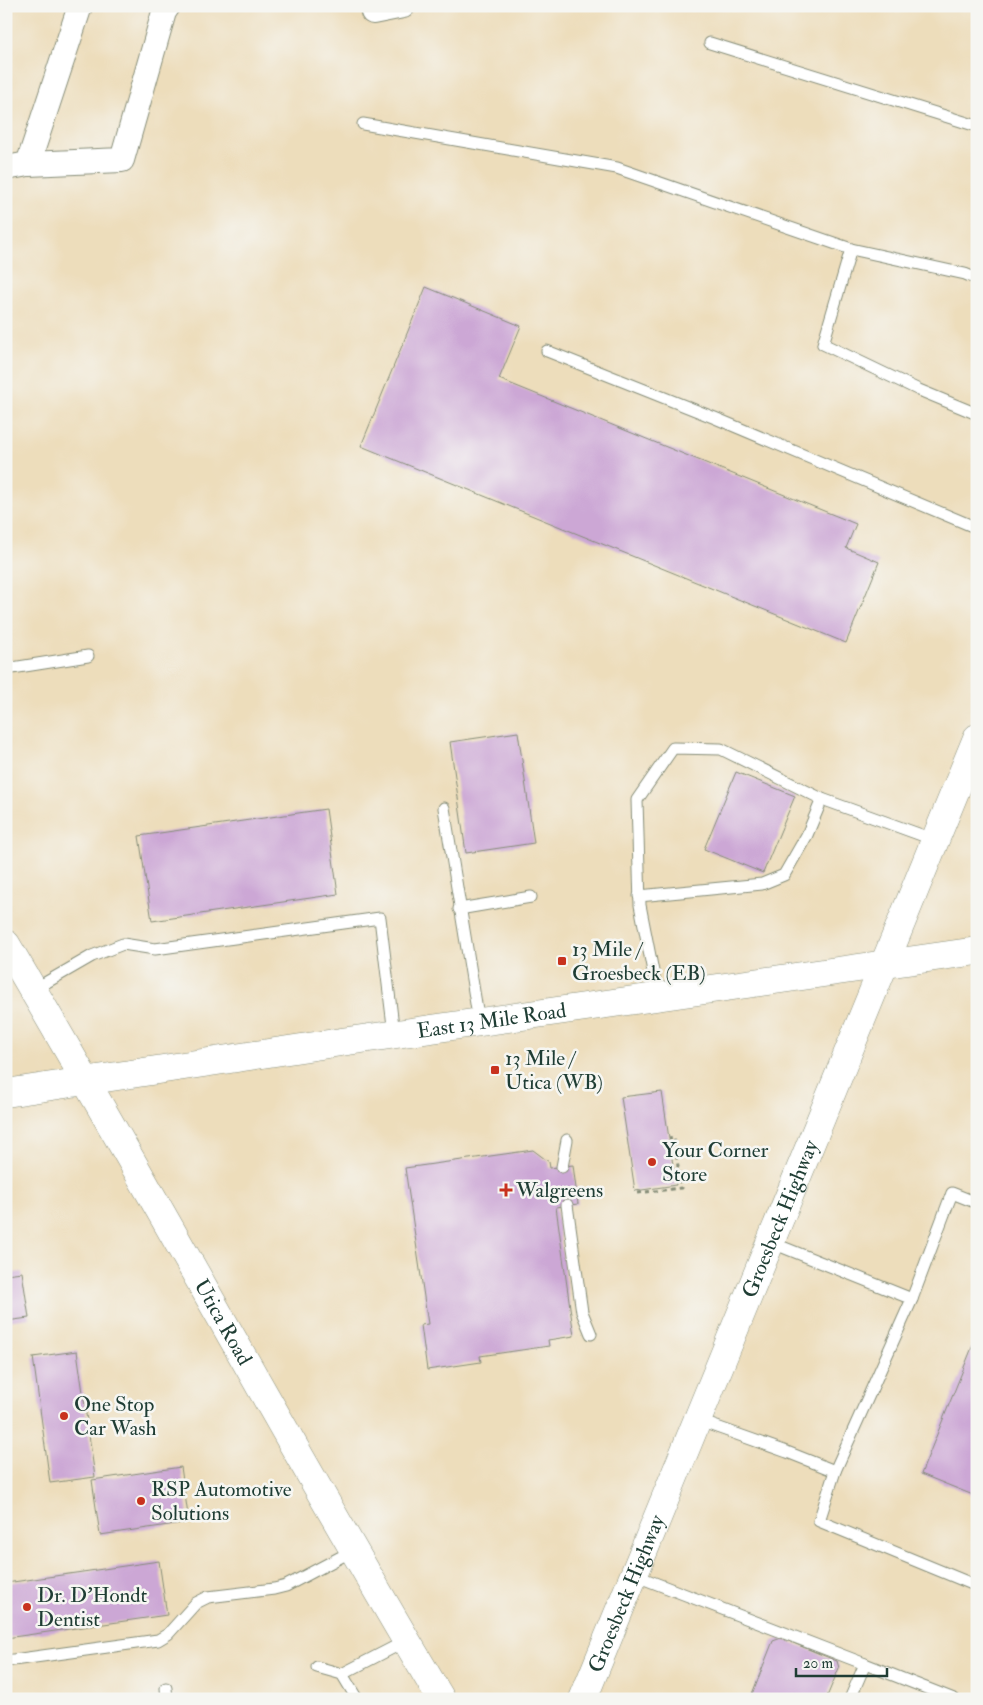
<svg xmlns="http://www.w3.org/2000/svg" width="983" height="1705" viewBox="0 0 983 1705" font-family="'IM FELL Double Pica',serif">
  <rect width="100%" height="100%" fill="#f6f6f2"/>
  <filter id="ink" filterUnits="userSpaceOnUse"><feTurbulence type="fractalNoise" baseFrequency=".02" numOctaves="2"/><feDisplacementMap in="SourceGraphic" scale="10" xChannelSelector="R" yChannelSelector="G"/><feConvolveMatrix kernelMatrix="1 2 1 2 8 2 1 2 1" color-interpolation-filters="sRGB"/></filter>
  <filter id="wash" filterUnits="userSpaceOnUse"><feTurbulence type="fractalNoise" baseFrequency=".0096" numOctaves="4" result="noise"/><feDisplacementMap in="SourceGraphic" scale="20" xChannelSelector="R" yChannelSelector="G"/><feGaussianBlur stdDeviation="1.12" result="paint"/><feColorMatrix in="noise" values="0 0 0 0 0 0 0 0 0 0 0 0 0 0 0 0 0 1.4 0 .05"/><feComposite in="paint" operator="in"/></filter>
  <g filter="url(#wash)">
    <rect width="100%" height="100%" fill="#edddbb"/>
    <g id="blocks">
      <g fill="#cca7d5">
        <path d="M426,287L521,326L499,379L856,524L846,548L879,562L846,643L361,446Z"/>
        <path d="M518,732L534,843L466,853L450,742Z"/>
        <path d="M736,772L795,796L763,873L704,849Z"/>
        <path d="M326,809L338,894L152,921L139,836Z"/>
        <path d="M662,1092L676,1185L635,1191L621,1097Z"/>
        <path d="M533,1150L549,1162L550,1168L573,1165L578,1204L556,1207L574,1336L548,1340L549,1346L480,1356L481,1362L427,1370L421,1325L428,1324L405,1168Z"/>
        <path d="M22,1272L29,1318L6,1321V1274Z"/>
        <path d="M977,1335V1486L973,1495L921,1474Z"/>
        <path d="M77,1351L95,1477L50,1483L33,1357Z"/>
        <path d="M181,1467L189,1522L100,1535L92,1480Z"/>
        <path d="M159,1561L167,1615L6,1638V1583Z"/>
        <path d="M781,1638L837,1661L839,1668L826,1699H750L773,1641Z"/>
      </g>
    </g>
  </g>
  <g filter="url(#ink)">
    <use href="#blocks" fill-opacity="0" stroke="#868d78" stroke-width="1"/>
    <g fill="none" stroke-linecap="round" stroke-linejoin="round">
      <g stroke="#868d78" stroke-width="13">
        <g id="lane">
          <path d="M710,43L977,126"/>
          <path d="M363,124L617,168L851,249L965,274L977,279"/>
          <path d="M851,249L823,344L919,390L977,414"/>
          <path d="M547,351L715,418L977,528"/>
          <path d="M6,669L88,656"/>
          <path d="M444,808L479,1022"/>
          <path d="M639,896L762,884L784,875L807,835L822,799"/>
          <path d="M459,909L531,897"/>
          <path d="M33,990L92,956L123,944L155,949L380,918L394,1034"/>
          <path d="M658,997L640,905L637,800L673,748L721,749L822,799L935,840"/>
          <path d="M562,1167L567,1140"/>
          <path d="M977,1203L952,1193L912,1299L835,1471L819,1521L977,1586"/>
          <path d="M567,1205L582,1312L591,1334"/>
          <path d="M770,1242L912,1299"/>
          <path d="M697,1420L787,1452L835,1471"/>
          <path d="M634,1575L865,1664L850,1699"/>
          <path d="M6,1661L158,1640L168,1634L196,1603L208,1597L274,1589L286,1586L354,1550"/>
          <path d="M865,1664L954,1699"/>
          <path d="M317,1667L342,1674L357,1699"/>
          <path d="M342,1674L406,1641"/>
          <path d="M166,1688L167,1699"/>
        </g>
      </g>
      <g stroke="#868d78" stroke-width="26">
        <g id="street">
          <path d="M372,6L373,12L403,6"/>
          <path d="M28,164L80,6"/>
          <path d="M6,168L28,164L122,160L164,12L168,6"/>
        </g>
      </g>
      <g stroke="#868d78" stroke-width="29">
        <g id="secondary">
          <path id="s1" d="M6,944C154,1194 292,1450 441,1699"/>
          <path id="s2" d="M6,1093L341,1042L977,951"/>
        </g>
      </g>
      <g stroke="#868d78" stroke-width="29">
        <g id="primary">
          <path id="s3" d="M583,1699L977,738"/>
        </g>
      </g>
      <path stroke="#868d78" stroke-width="3" stroke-dasharray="4 4" stroke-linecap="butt" d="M638,1193L681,1188L674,1138L669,1139"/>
      <use href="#lane" stroke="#fff" stroke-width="11"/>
      <use href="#street" stroke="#fff" stroke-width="24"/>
      <use href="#secondary" stroke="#fff" stroke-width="28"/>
      <use href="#primary" stroke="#fff" stroke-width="28"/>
    </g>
  </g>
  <g fill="#c8321e" stroke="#f6f6f2" stroke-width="2">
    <rect x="557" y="956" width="10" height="10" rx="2.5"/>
    <rect x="490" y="1065" width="10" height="10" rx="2.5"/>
    <circle cx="652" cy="1162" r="5"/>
    <path d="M503.5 1182.5h5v5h5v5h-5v5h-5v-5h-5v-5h5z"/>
    <circle cx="64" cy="1416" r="5"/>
    <circle cx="141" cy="1501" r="5"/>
    <circle cx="27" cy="1607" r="5"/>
  </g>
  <g text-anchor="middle" stroke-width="5" stroke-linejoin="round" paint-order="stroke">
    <g font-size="21" fill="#1f3d34" stroke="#f6f6f2" text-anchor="start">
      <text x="572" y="956">13 Mile /<tspan x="572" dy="24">Groesbeck (EB)</tspan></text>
      <text x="505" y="1065">13 Mile /<tspan x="505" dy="24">Utica (WB)</tspan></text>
      <text x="662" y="1157">Your Corner<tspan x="662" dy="24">Store</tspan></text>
      <text x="516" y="1197">Walgreens</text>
      <text x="74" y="1411">One Stop<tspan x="74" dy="24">Car Wash</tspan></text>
      <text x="151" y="1496">RSP Automotive<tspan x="151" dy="24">Solutions</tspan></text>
      <text x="37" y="1602">Dr. D'Hondt<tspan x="37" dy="24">Dentist</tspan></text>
    </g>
    <g font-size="21" fill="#1f3d34" stroke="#f6f6f2">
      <text dy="7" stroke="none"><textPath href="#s2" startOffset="491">East 13 Mile Road</textPath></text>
      <text dy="7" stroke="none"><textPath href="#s3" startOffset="519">Groesbeck Highway</textPath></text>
      <text dy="7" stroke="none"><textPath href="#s1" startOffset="436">Utica Road</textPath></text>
      <text dy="7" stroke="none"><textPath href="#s3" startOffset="114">Groesbeck Highway</textPath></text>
    </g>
  </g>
  <rect width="983" height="1705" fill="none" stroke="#f6f6f2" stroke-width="25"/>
  <path d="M796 1668v8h91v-8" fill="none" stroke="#1f3d34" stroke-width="2.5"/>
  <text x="803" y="1668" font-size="15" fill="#1f3d34" stroke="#f6f6f2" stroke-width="4" paint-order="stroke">20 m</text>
</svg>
